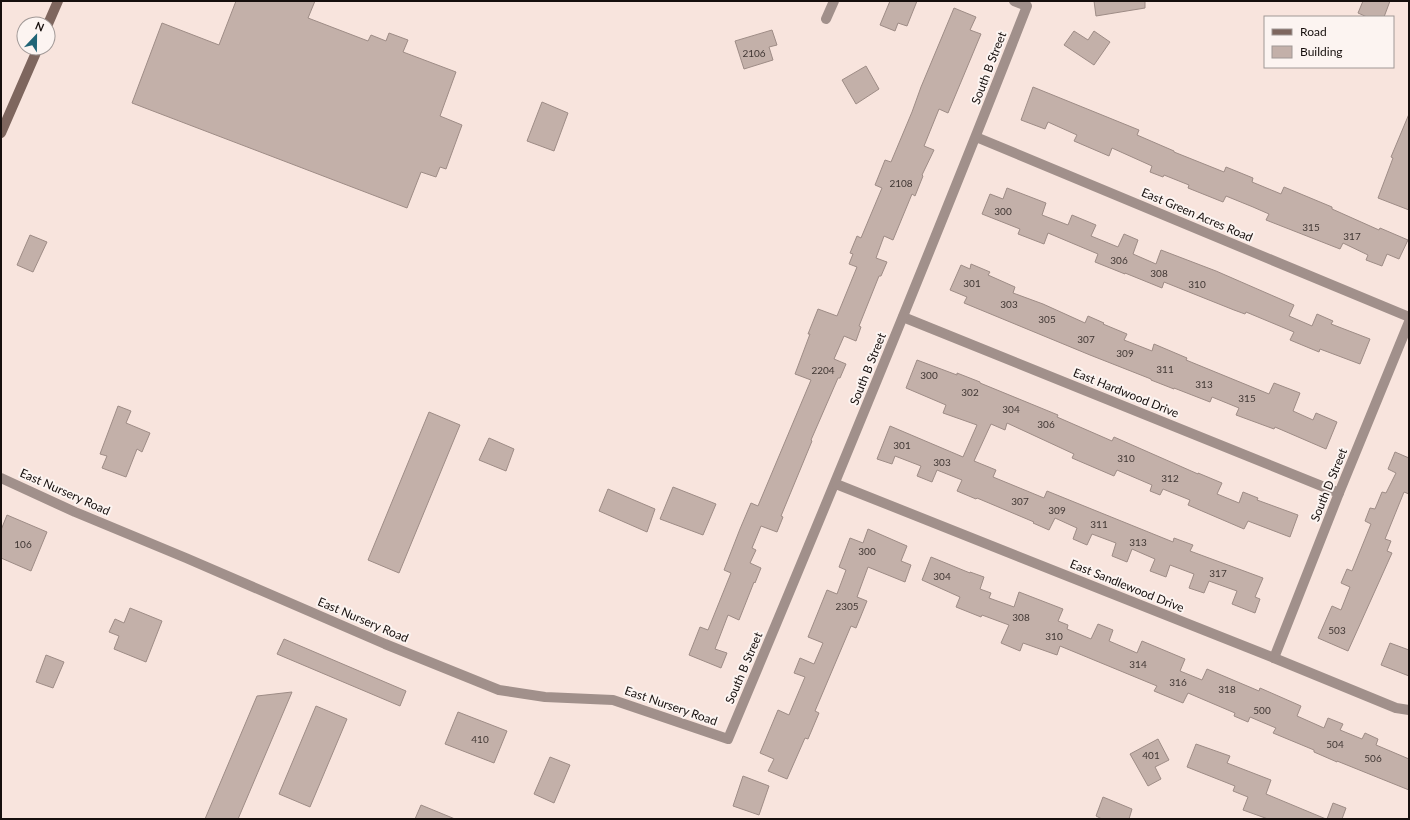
<svg xmlns="http://www.w3.org/2000/svg" width="1410" height="820" viewBox="0 0 1410 820" font-family="Lato,sans-serif">
  <rect width="100%" height="100%" fill="#f8e4dd"/>
  <g fill="#c3b0a9" stroke="#9e8c86">
    <path d="M236,1H315L308,18L368,41L371,35L386,41L389,33L408,40L403,52L456,72L440,116L462,125L446,169L440,167L436,177L421,172L407,208L132,103L162,23L219,45Z"/>
    <path d="M890,1H917L907,26L898,23L895,31L880,25Z"/>
    <path d="M1094,1H1145V8L1096,16Z"/>
    <path d="M1363,1H1390L1384,17H1367L1358,13Z"/>
    <path d="M954,8L976,17L970,30L981,34L948,113L939,109L924,146L934,150L922,175L923,176L915,196L912,194L893,240L884,236L876,258L887,262L881,276H879L859,326L861,327L856,341L844,336L834,359L846,364L840,378H838L811,440L812,441L781,516L783,517L777,532L761,526L752,548L756,550L750,563L761,568L755,583L754,582L739,620L728,615L715,649L727,653L721,668L689,655L700,627L708,630L731,573L724,570L740,529L751,503L758,506L811,380L795,374L810,334H808L818,309L837,316L857,267L849,264L853,254L850,253L857,236L861,238L882,188L875,185L885,160L891,162L912,112L921,87Z"/>
    <path d="M772,30L777,45L769,47L773,60L744,69L735,41Z"/>
    <path d="M1074,31L1088,40L1094,31L1110,42L1094,65L1064,45Z"/>
    <path d="M866,66L879,89L856,104L842,80Z"/>
    <path d="M1033,87L1139,130L1137,135L1174,151V152L1224,172L1226,167L1253,178L1252,182L1281,194L1284,187L1332,207V209L1379,230L1380,228L1408,240L1399,259L1387,254L1382,266L1366,260L1368,255L1343,243L1340,249L1266,220L1269,214L1253,207L1226,196L1223,202L1188,188L1189,185L1164,175L1163,177L1150,172L1152,166L1112,148L1109,156L1074,141L1077,135L1048,122L1045,129L1021,120Z"/>
    <path d="M542,102L568,113L554,151L527,141Z"/>
    <path d="M1409,114V210L1378,198L1393,158L1391,157Z"/>
    <path d="M1007,188L1046,203L1042,215L1068,225L1072,215L1096,225L1091,236L1118,247L1124,234L1138,240L1133,254L1156,264L1161,250L1216,271L1294,305L1289,316L1312,326L1317,314L1333,321L1331,324L1370,339L1360,364L1320,349L1319,352L1290,340L1294,332L1246,312L1245,314L1234,310L1164,282L1162,288L1125,273V274L1095,262L1098,254L1048,233L1044,244L1018,234L1020,229L982,214L990,194L1003,199Z"/>
    <path d="M30,235L47,242L33,272L17,265Z"/>
    <path d="M971,264L990,272L988,275L1015,287L1013,293L1043,304L1085,323L1088,316L1104,323L1103,324L1127,334L1124,340L1152,351L1154,344L1187,358L1186,360L1269,394L1274,383L1300,393L1293,411L1313,420L1316,413L1337,422L1326,449L1275,427L1274,429L1236,415L1239,408L1212,397L1210,402L1174,388V389L1151,380V379L1090,355L964,303L967,297L950,290L961,265L970,269Z"/>
    <path d="M917,360L957,375V373L980,382V383L1058,415L1057,417L1112,441L1114,437L1198,474V473L1222,483L1217,494L1239,503L1243,492L1258,498L1257,500L1298,515L1290,537L1248,521L1244,529L1188,505L1190,500L1163,489L1160,495L1150,491L1152,485L1117,470L1114,476L1072,458L1074,454L1007,423L1005,430L991,424L974,461L996,470L993,477L1044,498L1047,491L1173,542L1174,538L1193,545L1190,551L1263,578L1255,597L1260,599L1255,613L1232,604L1237,591L1209,581L1204,593L1189,588L1194,574L1170,565L1166,577L1150,571L1155,559L1132,549L1127,562L1112,556L1116,543L1092,534L1087,545L1073,539L1077,528L1055,518L1049,530L1033,523L1034,522L977,498L976,499L957,491L962,480L937,470L932,482L917,476L921,466L895,456L892,464L877,459L890,426L963,457L977,425L943,413L946,405L906,388Z"/>
    <path d="M118,406L131,411L126,423L150,433L142,452L137,449L126,477L102,468L107,456L100,454Z"/>
    <path d="M429,412L460,425L399,573L368,560Z"/>
    <path d="M489,438L514,449L506,471L479,460Z"/>
    <path d="M1395,452L1409,458V494L1404,492L1385,539L1391,541L1387,551L1392,553L1348,651L1318,638L1332,606L1341,610L1350,587L1341,583L1347,569L1352,571L1371,524L1365,521L1370,508L1375,509L1382,492L1386,493L1396,473L1388,469Z"/>
    <path d="M673,487L716,504L703,535L660,519Z"/>
    <path d="M608,489L655,509L647,532L599,511Z"/>
    <path d="M7,515L47,532L31,571L1,558V530Z"/>
    <path d="M868,529L907,546L901,561L911,565L905,582L868,567L857,597L867,601L856,628L851,626L815,711L819,713L808,739L805,738L787,779L768,771L774,759L760,753L778,710L789,715L805,677L794,673L800,658L814,664L823,643L808,637L827,590L837,594L846,570L839,567L850,538L863,543Z"/>
    <path d="M931,557L970,573V572L984,577L980,589L991,593L989,598L1014,607L1019,592L1063,609L1058,621L1068,625L1067,629L1091,639L1098,624L1113,630L1109,641L1137,653L1142,641L1185,659L1180,671L1202,680L1207,669L1259,691L1260,688L1301,706L1297,716L1324,728L1328,718L1343,724L1340,730L1362,739L1365,733L1378,739L1376,745L1409,759V790L1337,761V762L1314,752V750L1273,733L1276,728L1250,717L1248,722L1234,716L1235,713L1188,693L1183,703L1154,691L1157,686L1060,646L1057,655L1023,643L1020,651L1001,643L1009,625L982,615L981,617L956,607L960,597L922,580Z"/>
    <path d="M130,608L162,621L146,662L114,649L119,636L109,632L115,619L124,623Z"/>
    <path d="M284,639L406,691L400,706L277,654Z"/>
    <path d="M1390,643L1409,650V676L1381,665Z"/>
    <path d="M46,655L64,662L53,688L36,682Z"/>
    <path d="M292,692L238,819H205L257,696Z"/>
    <path d="M316,706L347,719L310,807L279,794Z"/>
    <path d="M458,712L507,731L494,763L445,744Z"/>
    <path d="M1158,739L1169,760L1155,767L1161,779L1148,786L1130,754Z"/>
    <path d="M1196,744L1230,756L1227,763L1271,780L1266,794L1326,819H1268L1243,810L1248,797L1233,791L1235,786L1187,767Z"/>
    <path d="M550,757L570,765L554,803L534,794Z"/>
    <path d="M743,776L769,786L759,815L733,806Z"/>
    <path d="M1103,797L1132,809L1129,819H1102L1096,816Z"/>
    <path d="M1333,803L1346,808L1342,819H1327Z"/>
    <path d="M421,805L455,819H415Z"/>
  </g>
  <g fill="none" stroke-linecap="round" stroke-linejoin="round">
    <g stroke="#a1908b" stroke-width="10">
      <path d="M826,19L834,1"/>
      <path d="M976,137L1409,317"/>
      <path d="M903,317L1339,493"/>
      <path d="M1,478L75,512L186,558L385,644L499,690L545,697L613,700L728,739C830,496 931,252 1027,6L1014,1"/>
      <path d="M836,484L1274,658L1396,708L1409,710"/>
      <path d="M1274,658L1339,493L1409,322"/>
    </g>
    <g stroke="#7e665e" stroke-width="10">
      <path d="M48,24L58,1"/>
      <path d="M1,133L38,48"/>
    </g>
  </g>
  <g text-anchor="middle" stroke-width="4" stroke-linejoin="round" paint-order="stroke">
    <g font-size="10" fill="#413734">
      <text x="754" y="57">2106</text>
      <text x="901" y="187">2108</text>
      <text x="1003" y="215">300</text>
      <text x="1311" y="231">315</text>
      <text x="1352" y="240">317</text>
      <text x="1119" y="264">306</text>
      <text x="1159" y="277">308</text>
      <text x="972" y="287">301</text>
      <text x="1197" y="288">310</text>
      <text x="1009" y="308">303</text>
      <text x="1047" y="323">305</text>
      <text x="1086" y="343">307</text>
      <text x="1125" y="357">309</text>
      <text x="1165" y="373">311</text>
      <text x="823" y="374">2204</text>
      <text x="929" y="379">300</text>
      <text x="1204" y="388">313</text>
      <text x="970" y="396">302</text>
      <text x="1247" y="402">315</text>
      <text x="1011" y="413">304</text>
      <text x="1046" y="428">306</text>
      <text x="902" y="449">301</text>
      <text x="1126" y="462">310</text>
      <text x="942" y="466">303</text>
      <text x="1170" y="482">312</text>
      <text x="1020" y="505">307</text>
      <text x="1057" y="514">309</text>
      <text x="1099" y="528">311</text>
      <text x="1138" y="546">313</text>
      <text x="23" y="548">106</text>
      <text x="867" y="555">300</text>
      <text x="1218" y="577">317</text>
      <text x="942" y="580">304</text>
      <text x="847" y="610">2305</text>
      <text x="1021" y="621">308</text>
      <text x="1337" y="634">503</text>
      <text x="1054" y="640">310</text>
      <text x="1138" y="668">314</text>
      <text x="1178" y="686">316</text>
      <text x="1227" y="693">318</text>
      <text x="1262" y="714">500</text>
      <text x="480" y="743">410</text>
      <text x="1335" y="748">504</text>
      <text x="1151" y="759">401</text>
      <text x="1373" y="762">506</text>
    </g>
    <g font-size="12" fill="#160f0d" stroke="#fcf4f1">
      <text transform="translate(989 68) rotate(-69)" y="4">South B Street</text>
      <text transform="translate(1197 215) rotate(23)" y="4">East Green Acres Road</text>
      <text transform="translate(868 369) rotate(-68)" y="4">South B Street</text>
      <text transform="translate(1126 393) rotate(22)" y="4">East Hardwood Drive</text>
      <text transform="translate(1329 485) rotate(-68)" y="4">South D Street</text>
      <text transform="translate(65 492) rotate(24)" y="4">East Nursery Road</text>
      <text transform="translate(1127 586) rotate(22)" y="4">East Sandlewood Drive</text>
      <text transform="translate(363 620) rotate(23)" y="4">East Nursery Road</text>
      <text transform="translate(744 668) rotate(-67)" y="4">South B Street</text>
      <text transform="translate(671 706) rotate(19)" y="4">East Nursery Road</text>
    </g>
  </g>
  <rect width="1410" height="820" fill="none" stroke="#160f0d" stroke-width="4"/>
  <rect x="1264" y="16" width="130" height="52" fill="#fcf4f1" stroke="#a09896"/>
  <rect x="1272" y="29" width="20" height="6" fill="#7e665e" stroke="#a09896"/>
  <text x="1300" y="36" font-size="12" fill="#160f0d">Road</text>
  <rect x="1272" y="46" width="20" height="12" fill="#c3b0a9" stroke="#a09896"/>
  <text x="1300" y="56" font-size="12" fill="#160f0d">Building</text>
  <g transform="translate(36 36) rotate(22)"><circle r="19" fill="#fcf4f1" stroke="#a09896"/>
  <path d="M0-3L7 15L0 10L-7 15Z" fill="#206476"/>
  <text y="-6" font-size="11" font-weight="bold" text-anchor="middle" fill="#160f0d">N</text>
  </g>
</svg>
